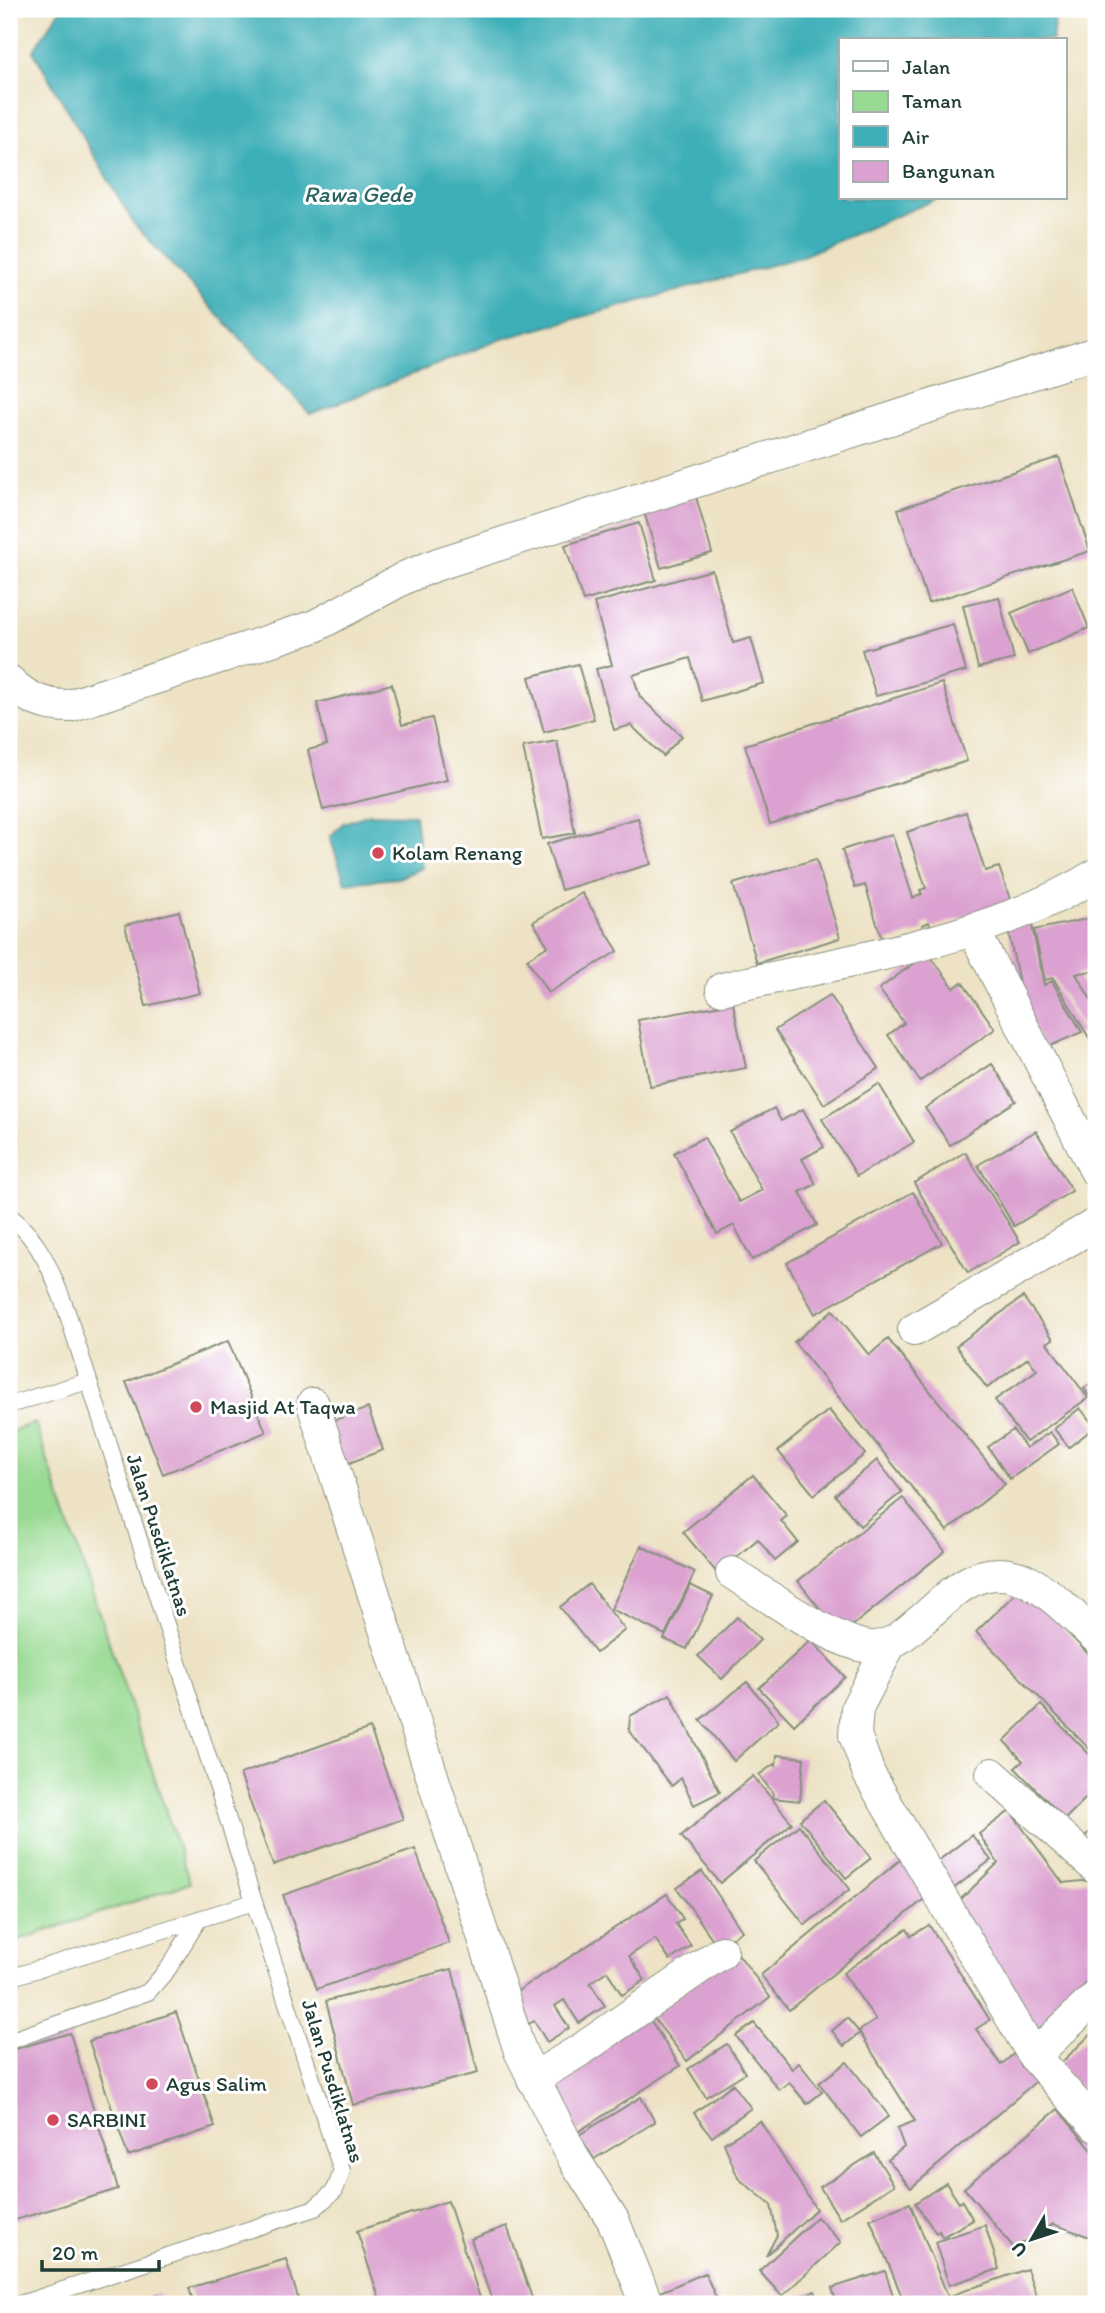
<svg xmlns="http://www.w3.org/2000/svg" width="1105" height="2313" viewBox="0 0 1105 2313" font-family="Itim,sans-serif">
  <rect width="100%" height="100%" fill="#fff"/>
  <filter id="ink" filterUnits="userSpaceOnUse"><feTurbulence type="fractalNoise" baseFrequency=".0143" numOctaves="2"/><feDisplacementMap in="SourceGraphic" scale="14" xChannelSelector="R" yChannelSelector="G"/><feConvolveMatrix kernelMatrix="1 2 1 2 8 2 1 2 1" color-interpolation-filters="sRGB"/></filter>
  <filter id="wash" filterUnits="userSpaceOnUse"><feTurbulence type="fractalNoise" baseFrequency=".00686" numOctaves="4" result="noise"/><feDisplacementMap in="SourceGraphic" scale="28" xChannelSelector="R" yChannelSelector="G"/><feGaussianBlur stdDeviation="1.57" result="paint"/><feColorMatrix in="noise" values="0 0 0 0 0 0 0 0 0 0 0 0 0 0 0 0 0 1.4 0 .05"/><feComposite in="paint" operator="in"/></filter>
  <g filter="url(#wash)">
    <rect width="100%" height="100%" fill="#ede2c4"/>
    <path fill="#98da92" stroke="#5c8c63" stroke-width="2" d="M35,1423L190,1883L9,1943V1432Z"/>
    <g fill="#3eafb8" stroke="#2e7676" stroke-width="2">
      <path d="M61,9H1056L1052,40H841V198H939L800,257L502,339L310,414L134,224L33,51Z"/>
      <path d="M370,814L415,815L422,868L398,878L345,883L330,837L343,823Z"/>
    </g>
    <g id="blocks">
      <g fill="#dba1d0">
        <path d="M1059,457L1090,551L928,603L898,509Z"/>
        <path d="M696,497L712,553L661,568L644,512Z"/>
        <path d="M639,523L656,580L583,601L565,545Z"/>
        <path d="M712,570L733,643L751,638L764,683L702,701L690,658L633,675L640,697L682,736L663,756L631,725L614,730L596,669L612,665L594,603Z"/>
        <path d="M1072,587L1089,628L1028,654L1011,613Z"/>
        <path d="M999,597L1014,659L978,668L963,605Z"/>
        <path d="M953,624L966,671L876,696L862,650Z"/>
        <path d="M578,664L594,719L544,732L529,677Z"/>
        <path d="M942,683L967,761L770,824L745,745Z"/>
        <path d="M392,684L402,725L432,718L447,780L323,810L308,750L327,745L317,703Z"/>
        <path d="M557,741L575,833L542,839L523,747Z"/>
        <path d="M966,812L985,871L999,867L1011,902L931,928L929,922L922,925L924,930L883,943L865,885L855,888L842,850L892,834L913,898L922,894L920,890L926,888L907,832Z"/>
        <path d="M638,818L651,864L561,890L547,844Z"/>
        <path d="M816,859L840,938L757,963L733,884Z"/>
        <path d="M582,893L618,951L548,993L527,959L548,946L533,922Z"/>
        <path d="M179,911L200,993L146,1006L125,925Z"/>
        <path d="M1030,916L1044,985L1052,981L1082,1032L1043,1049L1022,998L1006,920Z"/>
        <path d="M1096,917V970L1076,974L1096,1008V1038L1091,1041L1053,978L1045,980L1034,930Z"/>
        <path d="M928,953L954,988L962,982L995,1029L920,1081L888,1035L904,1023L879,989Z"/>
        <path d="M830,995L879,1068L824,1104L775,1030Z"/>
        <path d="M733,1003L746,1068L650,1086L638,1020Z"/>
        <path d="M992,1064L1016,1101L950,1145L925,1108Z"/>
        <path d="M879,1084L914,1142L857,1176L822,1119Z"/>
        <path d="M774,1108L781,1121L803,1109L824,1147L802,1159L816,1184L800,1192L817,1225L752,1260L734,1225L717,1234L674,1153L704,1137L739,1202L762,1190L730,1132Z"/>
        <path d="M1036,1131L1072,1191L1014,1226L978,1165Z"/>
        <path d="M965,1152L1020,1242L968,1273L914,1183Z"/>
        <path d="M913,1192L942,1243L815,1314L787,1263Z"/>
        <path d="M1023,1297L1053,1339L1047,1343L1088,1398L1026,1442L995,1400L1037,1370L1028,1358L987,1388L956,1346Z"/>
        <path d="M833,1310L869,1355L888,1339L1005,1484L947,1531L794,1342Z"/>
        <path d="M228,1341L266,1432L163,1474L126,1382Z"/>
        <path d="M1096,1380V1406L1084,1388Z"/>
        <path d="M368,1408L383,1450L344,1465L329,1422Z"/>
        <path d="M1080,1408L1095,1427L1069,1447L1054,1429Z"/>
        <path d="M829,1410L865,1454L814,1495L778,1451Z"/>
        <path d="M1013,1430L1026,1448L1050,1432L1059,1444L1010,1479L988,1447Z"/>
        <path d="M877,1460L902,1492L860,1526L835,1495Z"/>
        <path d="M753,1475L787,1516L781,1521L798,1542L775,1561L758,1539L717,1573L683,1532Z"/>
        <path d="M903,1498L945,1551L841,1635L798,1581Z"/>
        <path d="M641,1546L695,1572L665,1635L611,1609Z"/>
        <path d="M589,1584L625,1630L596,1653L560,1607Z"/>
        <path d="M690,1585L713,1596L687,1649L664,1639Z"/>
        <path d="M1023,1586L1096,1662V1756L976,1632Z"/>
        <path d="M737,1617L760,1640L722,1679L698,1656Z"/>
        <path d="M811,1640L845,1677L794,1725L759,1688Z"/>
        <path d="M747,1682L779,1721L734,1761L700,1720Z"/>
        <path d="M670,1694L720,1792L694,1805L681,1778L672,1786L629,1730L630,1716Z"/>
        <path d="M1041,1705L1096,1761V1788L1065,1819L1015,1768L1023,1761L1004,1741Z"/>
        <path d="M370,1728L403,1819L273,1865L240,1774Z"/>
        <path d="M777,1755L804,1758L800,1801L772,1798L773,1793L759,1775L774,1764L776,1766Z"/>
        <path d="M753,1776L792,1823L720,1883L681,1836Z"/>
        <path d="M824,1800L871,1858L846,1878L800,1820Z"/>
        <path d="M1010,1811L1063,1883L1091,1880L1096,1885V1969L1076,1997L1031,2037L953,1907L998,1863L979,1834Z"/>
        <path d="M799,1825L850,1889L805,1925L754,1861Z"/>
        <path d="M1096,1826V1857L1081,1840Z"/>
        <path d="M972,1835L991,1860L953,1889L934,1864Z"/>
        <path d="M415,1849L449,1943L317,1989L283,1895Z"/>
        <path d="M900,1860L929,1895L789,2010L761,1975Z"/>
        <path d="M702,1871L742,1931L718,1947L677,1888Z"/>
        <path d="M667,1894L683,1919L676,1924L691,1946L670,1960L655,1939L629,1956L645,1980L622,1995L607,1971L590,1983L605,2006L579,2023L564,2000L555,2006L569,2028L547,2042L534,2021L525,2026L507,1998Z"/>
        <path d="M929,1925L990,2020L976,2029L1001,2065L1017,2051L1040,2078L911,2188L888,2160L904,2147L897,2128L915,2121L859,2031L876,2020L843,1973L907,1929L911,1936Z"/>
        <path d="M736,1951L770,1997L687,2061L652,2016Z"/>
        <path d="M452,1969L478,2073L353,2105L326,2001Z"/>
        <path d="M176,2012L215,2127L128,2156L89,2041Z"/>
        <path d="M646,2013L680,2066L576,2133L542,2080Z"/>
        <path d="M847,2018L860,2033L844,2046L832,2031Z"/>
        <path d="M754,2023L792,2069L799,2063L822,2092L807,2104L789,2082L779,2090L736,2036Z"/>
        <path d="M1096,2029V2104L1059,2065Z"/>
        <path d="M70,2033L118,2189L9,2222V2051Z"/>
        <path d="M727,2044L745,2073L706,2097L688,2069Z"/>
        <path d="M847,2062L889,2116L861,2137L819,2083Z"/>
        <path d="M733,2084L751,2108L712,2137L694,2113Z"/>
        <path d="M641,2097L655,2122L594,2159L579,2135Z"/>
        <path d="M1058,2109L1096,2155V2239L1053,2224L1014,2248L964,2188Z"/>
        <path d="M760,2121L816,2209L766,2256L777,2235L771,2205L738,2178L724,2143Z"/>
        <path d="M874,2153L894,2185L840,2219L820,2187Z"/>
        <path d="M946,2183L959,2203L962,2201L973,2220L942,2237L939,2231L936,2233L915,2203Z"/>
        <path d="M448,2201L482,2304H381L357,2231Z"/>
        <path d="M910,2203L949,2299L937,2304H905L870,2219Z"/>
        <path d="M817,2217L841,2242L782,2296L759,2271Z"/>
        <path d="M985,2225L999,2269L949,2285L935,2242Z"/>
        <path d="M507,2226L534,2304H493L471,2239Z"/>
        <path d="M286,2259L300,2304H194L189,2288Z"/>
        <path d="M1027,2269L1037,2298L1020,2304H956L952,2295Z"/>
        <path d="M885,2271L896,2304H837L832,2288Z"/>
        <path d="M705,2273L719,2304H659L655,2294Z"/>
        <path d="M815,2291L820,2304H781Z"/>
        <path d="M158,2294L161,2304H127Z"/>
      </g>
    </g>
  </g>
  <g filter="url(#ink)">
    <use href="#blocks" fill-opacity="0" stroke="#86907c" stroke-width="2"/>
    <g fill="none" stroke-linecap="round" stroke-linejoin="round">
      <g stroke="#86907c" stroke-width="18">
        <g id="service">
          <path d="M9,1215C41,1241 53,1274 67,1312L254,1902L342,2171L335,2190L315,2208L20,2304"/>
          <path d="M9,1405L88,1381"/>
          <path d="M9,1978L254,1902"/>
          <path d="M9,2041L148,1992L168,1969L199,1919"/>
        </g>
      </g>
      <g stroke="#86907c" stroke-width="34">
        <g id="minor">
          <path d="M9,681C26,698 44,706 69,706L315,626L406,577L438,564L1096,353"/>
          <path d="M974,931L1096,1171"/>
          <path d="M722,989C846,960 987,942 1096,875"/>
          <path d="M914,1330L1096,1224"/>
          <path d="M313,1404L520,2051L574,2159L613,2220L647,2304"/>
          <path d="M732,1573C762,1592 841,1648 873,1647C893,1646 905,1634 919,1622C934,1610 948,1594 965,1584C1018,1552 1059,1604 1096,1637"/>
          <path d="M890,1644L857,1708L855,1735L869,1774L1034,2056L1096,2126"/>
          <path d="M992,1774L1096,1868"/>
          <path d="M1034,2056L1096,1997"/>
          <path d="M533,2079L582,2049L722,1952"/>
        </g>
      </g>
      <use href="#service" stroke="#fff" stroke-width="16"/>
      <use href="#minor" stroke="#fff" stroke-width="32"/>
    </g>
  </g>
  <g fill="#d1495b" stroke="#fff" stroke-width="2.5">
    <circle cx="378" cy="853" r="7"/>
    <circle cx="196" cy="1407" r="7"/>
    <circle cx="152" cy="2084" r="7"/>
    <circle cx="53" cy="2120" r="7"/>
  </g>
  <g text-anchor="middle" stroke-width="6" stroke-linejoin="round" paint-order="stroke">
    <g font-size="21" fill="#1f3d34" stroke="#fff" text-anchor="start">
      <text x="392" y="860">Kolam Renang</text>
      <text x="210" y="1414">Masjid At Taqwa</text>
      <text x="166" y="2091">Agus Salim</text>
      <text x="67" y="2127">SARBINI</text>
    </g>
    <g font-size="21" fill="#1f3d34" stroke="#fff">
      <text transform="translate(159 1535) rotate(72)" y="7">Jalan Pusdiklatnas</text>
      <text transform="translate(333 2081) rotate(73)" y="7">Jalan Pusdiklatnas</text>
    </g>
    <g font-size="23" font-style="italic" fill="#2a6562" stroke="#fff">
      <text x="358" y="202">Rawa Gede</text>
    </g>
  </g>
  <rect width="1105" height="2313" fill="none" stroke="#fff" stroke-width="35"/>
  <rect x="839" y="38" width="228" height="161" fill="#ffffff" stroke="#a5b1ae" stroke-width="2"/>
  <rect x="853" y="61" width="35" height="10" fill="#ffffff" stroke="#a5b1ae" stroke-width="2"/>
  <text x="902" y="74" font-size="21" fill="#1f3d34">Jalan</text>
  <rect x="853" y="91" width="35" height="21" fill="#98da92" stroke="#a5b1ae" stroke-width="2"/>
  <text x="902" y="108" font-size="21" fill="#1f3d34">Taman</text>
  <rect x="853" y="126" width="35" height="21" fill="#3eafb8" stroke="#a5b1ae" stroke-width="2"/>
  <text x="902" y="144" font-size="21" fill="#1f3d34">Air</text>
  <rect x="853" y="161" width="35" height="21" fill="#dba1d0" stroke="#a5b1ae" stroke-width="2"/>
  <text x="902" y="178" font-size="21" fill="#1f3d34">Bangunan</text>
  <g transform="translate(1032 2239) rotate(231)" stroke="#ffffff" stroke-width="5" paint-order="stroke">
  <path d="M0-5L12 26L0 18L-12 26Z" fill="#1f3d34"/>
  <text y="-10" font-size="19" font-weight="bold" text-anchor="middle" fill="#1f3d34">U</text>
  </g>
  <path d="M42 2260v10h117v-10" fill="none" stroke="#1f3d34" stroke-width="3.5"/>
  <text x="52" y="2260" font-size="21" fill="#1f3d34" stroke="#ffffff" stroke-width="5" paint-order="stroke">20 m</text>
</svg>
